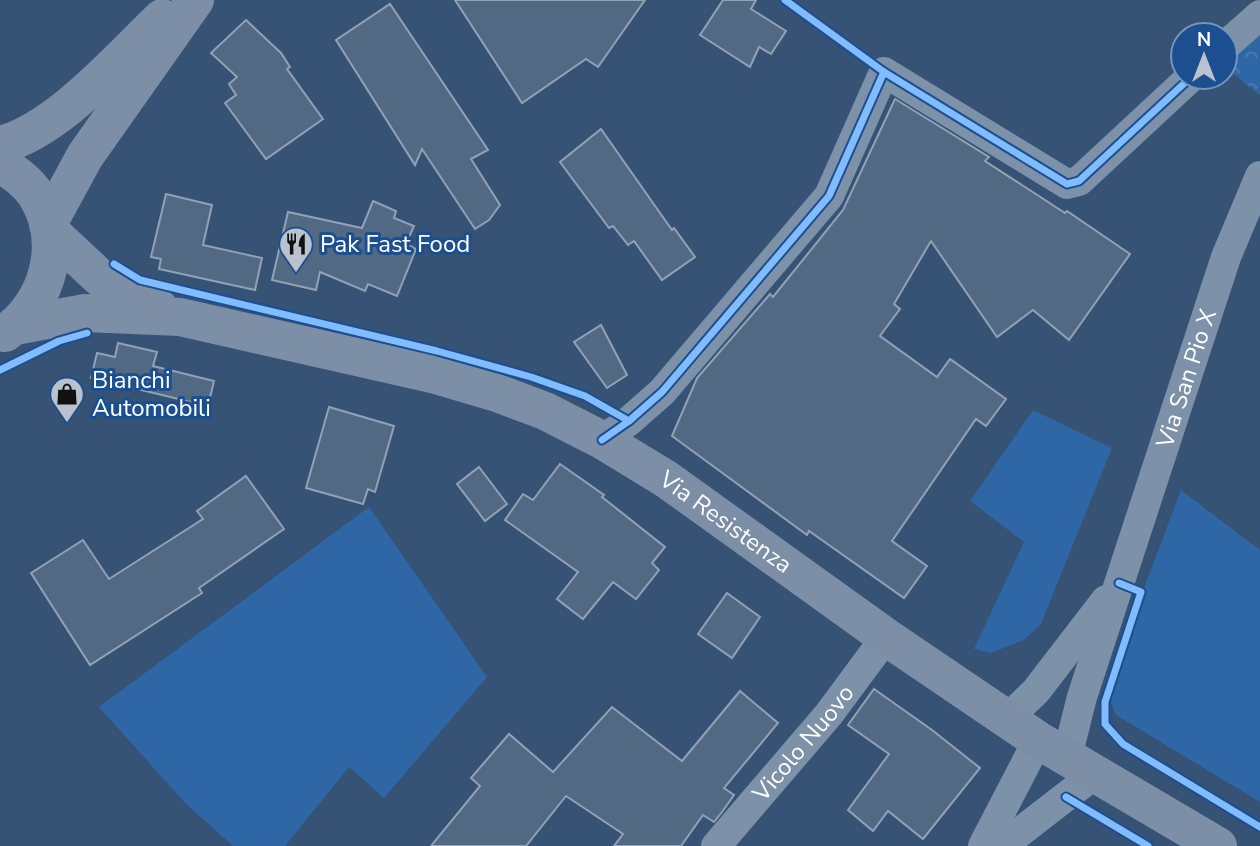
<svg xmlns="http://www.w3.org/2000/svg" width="1260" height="846" viewBox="0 0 1260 846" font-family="'Nunito Sans',sans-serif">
  <defs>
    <pattern id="forest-crowns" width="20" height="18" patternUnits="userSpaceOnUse" patternTransform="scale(1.75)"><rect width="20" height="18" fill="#2f66a5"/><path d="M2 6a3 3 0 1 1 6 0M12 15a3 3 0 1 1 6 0" fill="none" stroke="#4e7db2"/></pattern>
  </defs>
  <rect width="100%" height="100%" fill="#365274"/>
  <g fill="#2f66a5">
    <path d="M1033,410L1112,448L1041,624L1024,640L991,653L974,649L1024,542L970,501Z"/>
    <path d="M1181,490L1260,550V802L1116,715L1108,697V683Z"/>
    <path d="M369,507L487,677L384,798L349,767L285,846H233L185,803L99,707Z"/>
  </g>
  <path fill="url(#forest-crowns)" d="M1260,29V95L1225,67V60Z"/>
  <g fill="#526984" stroke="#92a2b6" stroke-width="2">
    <path d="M455,0H645L598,67L586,59L522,103Z"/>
    <path d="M723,0H756L751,9L786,31L771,54L759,47L750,67L700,35Z"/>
    <path d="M390,4L488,150L471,159L500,205L489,220L475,229L422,149L415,165L336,40Z"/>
    <path d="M246,20L281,53L290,67L287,69L323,119L266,159L225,103L236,95L229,84L237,77L211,53Z"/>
    <path d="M895,99L989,157L985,161L1065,213L1067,211L1130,254L1069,340L1033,310L997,337L931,241L894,304L900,309L880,336L937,377L950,359L1006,399L986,426L976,419L892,541L927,566L904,598L809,531L807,535L672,436L697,378L770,294L773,297L843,210Z"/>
    <path d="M601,129L672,230L674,228L695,257L662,280L634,241L628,245L613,226L609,228L560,162Z"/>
    <path d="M166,194L212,205L203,245L262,258L255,290L159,269L161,259L151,257Z"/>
    <path d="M373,201L396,211L394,218L414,226L406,244L416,249L397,296L368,284L365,291L320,272L316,290L272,280L288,212L362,228Z"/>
    <path d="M601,325L627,375L607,388L574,342Z"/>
    <path d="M118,343L157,352L153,366L214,381L208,406L91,378L97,353L115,357Z"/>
    <path d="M329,407L394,426L375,492L368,489L363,504L306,488Z"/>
    <path d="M560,464L604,495L602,497L665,547L652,563L659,570L636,599L613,582L583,619L557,599L578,572L505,520L523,494L533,500Z"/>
    <path d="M479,467L507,504L485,521L457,484Z"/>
    <path d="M246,476L284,529L199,588L202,593L90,665L31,573L83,540L109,579L203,519L197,511Z"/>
    <path d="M727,593L760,617L732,658L698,634Z"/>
    <path d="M874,689L932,730L980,768L923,839L888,811L873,831L848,810L889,754L848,725Z"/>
    <path d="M740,691L778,723L724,788L734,795L722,812L714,822L703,815L681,846H614L623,834L566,796L526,846H431L480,786L471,778L509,734L553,772L612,707L682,761Z"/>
  </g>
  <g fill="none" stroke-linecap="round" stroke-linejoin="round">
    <g stroke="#7d92a8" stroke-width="30">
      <path d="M1225,46L1260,15"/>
      <path d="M602,440L629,421L662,392L829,196L884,72L1067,184L1079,181L1191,77"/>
      <path d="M1007,719L1036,691L1106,600"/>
      <path id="s1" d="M1067,757L1082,697L1226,257L1260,176"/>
      <path id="s2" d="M716,846L829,714L886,637"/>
      <path d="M983,846L1038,740"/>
      <path d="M1002,846L1095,774"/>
    </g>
    <g stroke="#7d8ea7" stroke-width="38">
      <path d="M0,145C57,131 119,59 162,18"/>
      <path d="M0,163C13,172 27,181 36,195C65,241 49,303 5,333"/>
      <path d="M48,224L85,156L195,0"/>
      <path d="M50,231L98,276L116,290L159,308"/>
      <path id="s3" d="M15,326L85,313L180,317L436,375L497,393L545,411L602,440L666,479L886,637L1038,740L1218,846"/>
    </g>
    <g stroke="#1b4f8f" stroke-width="11">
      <g id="cycleway">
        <path d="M785,0L884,72"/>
        <path d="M114,264L140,280L437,351L531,377L585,396L629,421"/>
        <path d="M0,370L59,341L87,333"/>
        <path d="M602,440L629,421L662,392L829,196L884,72L1067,184L1079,181L1191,77"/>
        <path d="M1119,583L1141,592L1105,702V724L1123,744L1260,827"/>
        <path d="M1066,797L1148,846"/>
      </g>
    </g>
    <use href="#cycleway" stroke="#80bcff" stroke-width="7"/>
  </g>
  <defs>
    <g id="restaurant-pin" transform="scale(1.75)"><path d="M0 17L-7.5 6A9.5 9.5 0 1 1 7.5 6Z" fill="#b9c2ce" stroke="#1b4f8f"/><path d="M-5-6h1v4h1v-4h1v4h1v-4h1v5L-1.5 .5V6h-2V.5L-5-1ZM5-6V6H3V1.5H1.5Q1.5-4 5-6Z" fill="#111"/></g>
    <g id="shop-pin" transform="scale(1.75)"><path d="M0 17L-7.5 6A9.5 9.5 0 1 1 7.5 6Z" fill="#b9c2ce" stroke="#1b4f8f"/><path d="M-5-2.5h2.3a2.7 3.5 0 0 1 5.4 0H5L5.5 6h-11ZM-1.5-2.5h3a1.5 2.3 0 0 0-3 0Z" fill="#111"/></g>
  </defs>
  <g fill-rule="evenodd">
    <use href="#restaurant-pin" x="296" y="244"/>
    <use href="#shop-pin" x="67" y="394"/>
  </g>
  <g text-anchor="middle" stroke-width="6" stroke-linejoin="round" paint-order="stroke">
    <g font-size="24" fill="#fff" stroke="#1b4f8f" text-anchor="start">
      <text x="320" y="252">Pak Fast Food</text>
      <text x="92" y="388">Bianchi<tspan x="92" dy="28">Automobili</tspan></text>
    </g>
    <g font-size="24" fill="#fff" stroke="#1b4f8f">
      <text dy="8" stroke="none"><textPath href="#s1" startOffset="397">Via San Pio X</textPath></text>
      <text dy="8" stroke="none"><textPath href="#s3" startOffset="756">Via Resistenza</textPath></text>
      <text dy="8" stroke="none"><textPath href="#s2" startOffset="135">Vicolo Nuovo</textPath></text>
    </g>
  </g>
  <g transform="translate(1204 56)"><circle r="33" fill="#1b4f8f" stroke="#7695bc" stroke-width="2"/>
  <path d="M0-5L12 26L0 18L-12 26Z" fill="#b9c2ce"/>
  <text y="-10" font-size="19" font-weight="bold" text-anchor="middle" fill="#ffffff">N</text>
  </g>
</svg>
